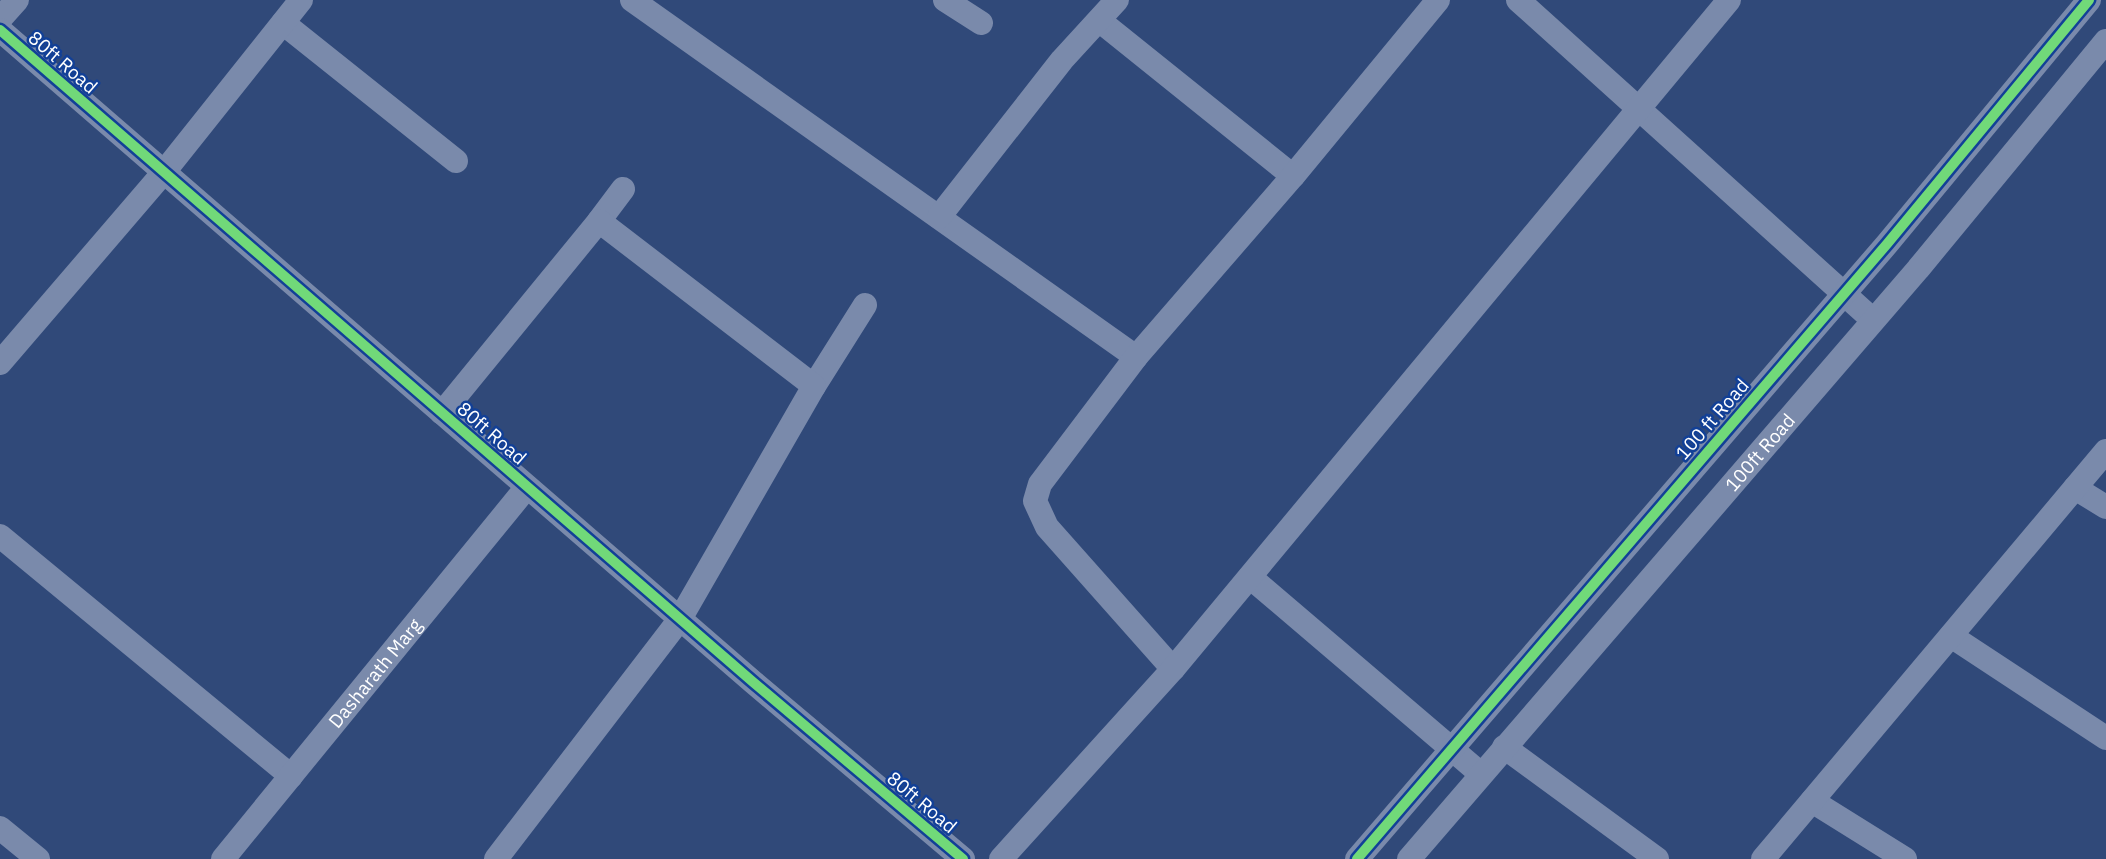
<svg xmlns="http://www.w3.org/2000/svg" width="2106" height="859" viewBox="0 0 2106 859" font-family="'IBM Plex Sans',sans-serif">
  <rect width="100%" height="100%" fill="#304979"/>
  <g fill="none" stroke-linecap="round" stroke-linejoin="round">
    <g stroke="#7a8aab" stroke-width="24">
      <path d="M632,0L1136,357"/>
      <path d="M945,0L981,23"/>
      <path d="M1518,0L1873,320"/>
      <path d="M0,19L17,0"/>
      <path d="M1100,21L1293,176"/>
      <path d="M283,23L456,161"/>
      <path d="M0,30L753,682L963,859"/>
      <path d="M939,217L1062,60L1117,0"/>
      <path d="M599,221L623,189"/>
      <path d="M0,363L164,172L301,0"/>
      <path d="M814,386L865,305"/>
      <path d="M442,413L599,221L814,386L680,619L496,859"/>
      <path d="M2075,488L2106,507"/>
      <path d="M0,536L291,776"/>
      <path d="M1250,577L1481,774"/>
      <path d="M1951,636L2106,738"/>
      <path d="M1173,669L1047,527L1035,501L1040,484L1136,357L1293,176L1438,0"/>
      <path d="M1504,747L1657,859"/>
      <path d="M1812,801L1905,859"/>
      <path d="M0,828L38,859"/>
      <path id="s1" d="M223,859L527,487"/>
      <path d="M1001,859L1173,669L1729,0"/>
      <path d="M1357,859L1887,244L2089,0"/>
      <path id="s2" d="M1409,859L1918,269L2106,41"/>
      <path d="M1763,859L2106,451"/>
    </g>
    <g stroke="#124097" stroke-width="15">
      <g id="cycleway">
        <path d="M0,30L753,682L963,859"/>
        <path d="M1357,859L1887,244L2089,0"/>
      </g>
    </g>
    <use href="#cycleway" stroke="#71d979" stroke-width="10"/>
  </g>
  <g text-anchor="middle" stroke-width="5" stroke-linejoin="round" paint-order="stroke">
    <g font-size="19" fill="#fff" stroke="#124097">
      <text transform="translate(63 62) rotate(41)" y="7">80ft Road</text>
      <text transform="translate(1712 419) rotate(-49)" y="7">100 ft Road</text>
      <text transform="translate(492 433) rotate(41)" y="7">80ft Road</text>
      <text dy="7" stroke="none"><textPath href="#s2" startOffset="537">100ft Road</textPath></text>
      <text dy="7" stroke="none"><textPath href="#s1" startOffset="240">Dasharath Marg</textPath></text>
      <text transform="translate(922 802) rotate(40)" y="7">80ft Road</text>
    </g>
  </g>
</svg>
